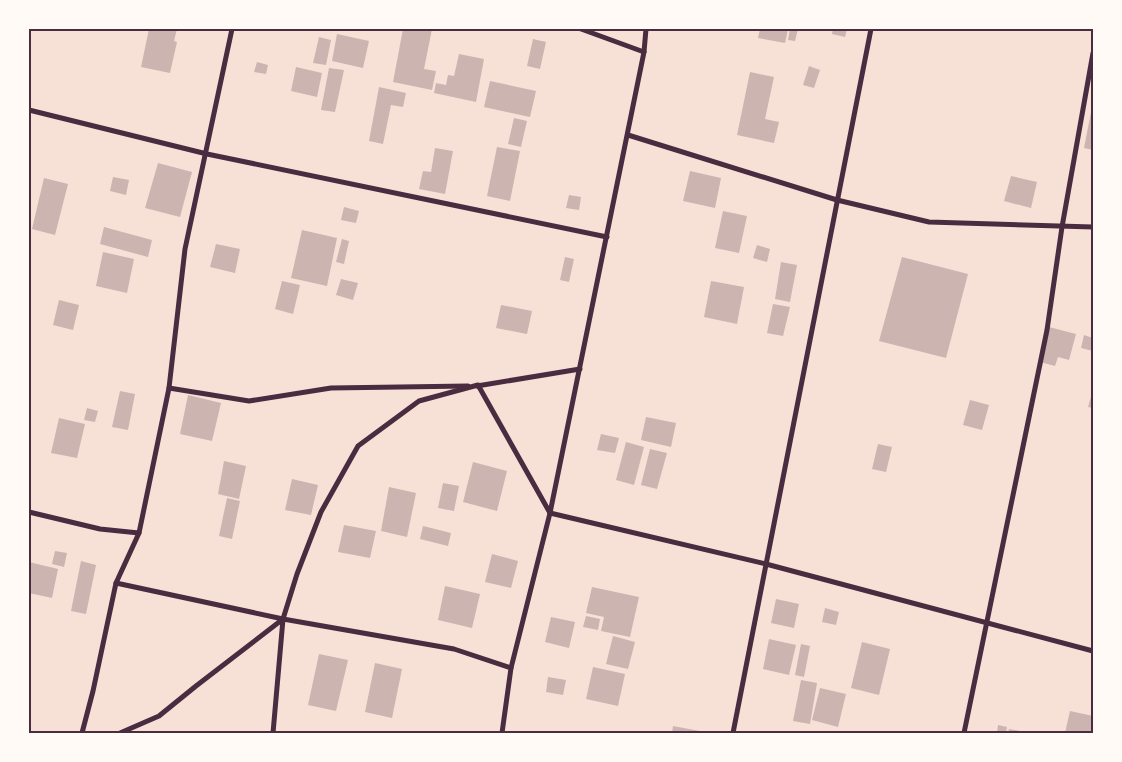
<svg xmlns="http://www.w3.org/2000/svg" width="1122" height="762" viewBox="0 0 1122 762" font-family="Barlow,sans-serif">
  <rect width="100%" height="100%" fill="#f7e1d7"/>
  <g fill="#ccb4b1">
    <path d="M149,29H177L174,41L177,42L170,73L141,67Z"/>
    <path d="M403,29H432L424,69L436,71L432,90L393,82Z"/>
    <path d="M760,29H788L785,43L758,38Z"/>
    <path d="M790,29H798L795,41L788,40Z"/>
    <path d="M833,29H847L845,37L832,34Z"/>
    <path d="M337,34L369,41L363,68L332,61Z"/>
    <path d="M319,37L331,40L326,65L313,63Z"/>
    <path d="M533,39L546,42L540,69L527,66Z"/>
    <path d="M459,54L484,59L476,102L434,93L436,83L446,85L448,75L454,76Z"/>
    <path d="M257,62L268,65L266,74L254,72Z"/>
    <path d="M809,66L820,70L814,88L803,85Z"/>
    <path d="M296,67L322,73L317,97L291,91Z"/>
    <path d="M329,68L344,70L335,112L321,110Z"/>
    <path d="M750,72L774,77L765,119L779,122L774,143L737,135Z"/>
    <path d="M490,81L536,91L530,117L484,107Z"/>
    <path d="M379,87L406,93L403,107L391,105L383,144L369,141Z"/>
    <path d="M1092,107H1093V150L1084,148Z"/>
    <path d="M514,118L527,121L521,147L508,144Z"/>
    <path d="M497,147L520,151L510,201L487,196Z"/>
    <path d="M435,148L453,151L445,194L419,189L423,171L431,172Z"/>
    <path d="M158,163L192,172L180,217L145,208Z"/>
    <path d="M690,171L721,178L715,208L683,201Z"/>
    <path d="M1011,176L1037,182L1031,208L1004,201Z"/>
    <path d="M113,177L129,180L126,195L110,191Z"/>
    <path d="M44,178L68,184L55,235L32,229Z"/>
    <path d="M569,195L581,197L579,210L566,208Z"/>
    <path d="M344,207L359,211L356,223L341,220Z"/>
    <path d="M723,211L747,216L739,253L715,248Z"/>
    <path d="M104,227L152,240L148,257L100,244Z"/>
    <path d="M302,230L337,238L327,286L291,278Z"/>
    <path d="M342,239L349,241L344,264L336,262Z"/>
    <path d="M216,244L240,249L235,273L210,267Z"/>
    <path d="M757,245L770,249L767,262L753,258Z"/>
    <path d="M103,252L134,259L127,293L96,286Z"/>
    <path d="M565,257L574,259L569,282L560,280Z"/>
    <path d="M902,257L968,274L946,358L879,341Z"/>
    <path d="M781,262L797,265L790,302L775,299Z"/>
    <path d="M341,279L358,283L353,300L336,295Z"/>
    <path d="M282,281L300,285L293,314L275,309Z"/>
    <path d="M711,281L744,287L737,324L704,317Z"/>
    <path d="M59,300L79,305L73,330L53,325Z"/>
    <path d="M773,304L790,307L783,336L767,333Z"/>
    <path d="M501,305L532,311L527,334L496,328Z"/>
    <path d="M1049,327L1076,334L1069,360L1058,357L1055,366L1040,362Z"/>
    <path d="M1084,335L1093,338V351L1081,348Z"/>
    <path d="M1093,390V408L1088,407Z"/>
    <path d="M120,391L135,394L128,430L112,427Z"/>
    <path d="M188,395L221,403L212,441L180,434Z"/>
    <path d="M970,400L989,405L982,430L963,425Z"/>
    <path d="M87,408L98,411L95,422L84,420Z"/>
    <path d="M646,417L676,423L671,447L641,440Z"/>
    <path d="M59,418L85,424L77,458L51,453Z"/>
    <path d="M601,434L619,438L615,453L597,450Z"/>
    <path d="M626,442L644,447L634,485L616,480Z"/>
    <path d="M878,444L892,447L886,472L872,469Z"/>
    <path d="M650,449L667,453L657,489L641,485Z"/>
    <path d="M224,461L246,466L239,499L218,494Z"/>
    <path d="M473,462L507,471L497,511L463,502Z"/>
    <path d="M292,479L318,485L311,515L285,510Z"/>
    <path d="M443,483L459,486L454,511L438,508Z"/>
    <path d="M389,487L416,493L407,537L381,531Z"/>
    <path d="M227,498L240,501L232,539L219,536Z"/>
    <path d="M344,525L376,531L370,558L338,552Z"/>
    <path d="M423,526L451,533L448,546L420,539Z"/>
    <path d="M55,551L67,553L64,567L52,564Z"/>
    <path d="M492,554L518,561L511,588L485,582Z"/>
    <path d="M81,561L96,565L86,614L71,611Z"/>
    <path d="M29,562L58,569L52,598L29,593Z"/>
    <path d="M445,586L480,594L472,628L438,620Z"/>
    <path d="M592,587L639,597L630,637L601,631L604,617L586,613Z"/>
    <path d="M776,599L799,604L794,628L771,623Z"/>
    <path d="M825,608L839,612L836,625L822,622Z"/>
    <path d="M586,616L600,619L598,630L583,627Z"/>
    <path d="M551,617L575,622L569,648L545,642Z"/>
    <path d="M613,636L635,642L628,669L606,664Z"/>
    <path d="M769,639L796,645L789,675L763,669Z"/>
    <path d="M862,642L890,649L879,695L851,688Z"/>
    <path d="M801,644L810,646L804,677L795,675Z"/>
    <path d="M319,654L348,660L336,711L308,705Z"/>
    <path d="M375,663L402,669L392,718L365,712Z"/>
    <path d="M593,667L625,674L618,706L586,699Z"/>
    <path d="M548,677L566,680L563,695L546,692Z"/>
    <path d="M801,680L817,683L810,724L793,721Z"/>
    <path d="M820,688L846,694L838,727L812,720Z"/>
    <path d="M1070,711L1093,716V733H1065Z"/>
    <path d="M998,725L1007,727L1006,733H997Z"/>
    <path d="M673,726L705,732V733H672Z"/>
    <path d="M1009,729L1026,732V733H1008Z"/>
  </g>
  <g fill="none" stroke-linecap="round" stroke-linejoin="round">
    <g stroke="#4a2c40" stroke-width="5">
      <path d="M581,29L644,52"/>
      <path d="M29,110L207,154L607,237"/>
      <path d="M628,135L837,200L929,222L1093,227"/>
      <path d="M477,386L580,369"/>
      <path d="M169,388L249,401L331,388L468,386"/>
      <path d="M29,512L100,529L139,533"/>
      <path d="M116,583L283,619L454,649L511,668"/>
      <path d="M82,733L93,691L116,583L139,533L169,388L185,249L232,29"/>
      <path d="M120,733L159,716L196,686L283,619"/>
      <path d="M273,733L283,619L297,574L321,512L358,446L419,401L478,385L550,513L766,564L1093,651"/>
      <path d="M502,733L511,668L550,513L644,52L646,29"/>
      <path d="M733,733L871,29"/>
      <path d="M964,733L1047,330L1062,227L1093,53"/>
    </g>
  </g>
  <rect width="1122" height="762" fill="none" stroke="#fffaf5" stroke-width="60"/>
  <rect x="30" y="30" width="1062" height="702" fill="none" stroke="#4a2c40" stroke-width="2"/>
</svg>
